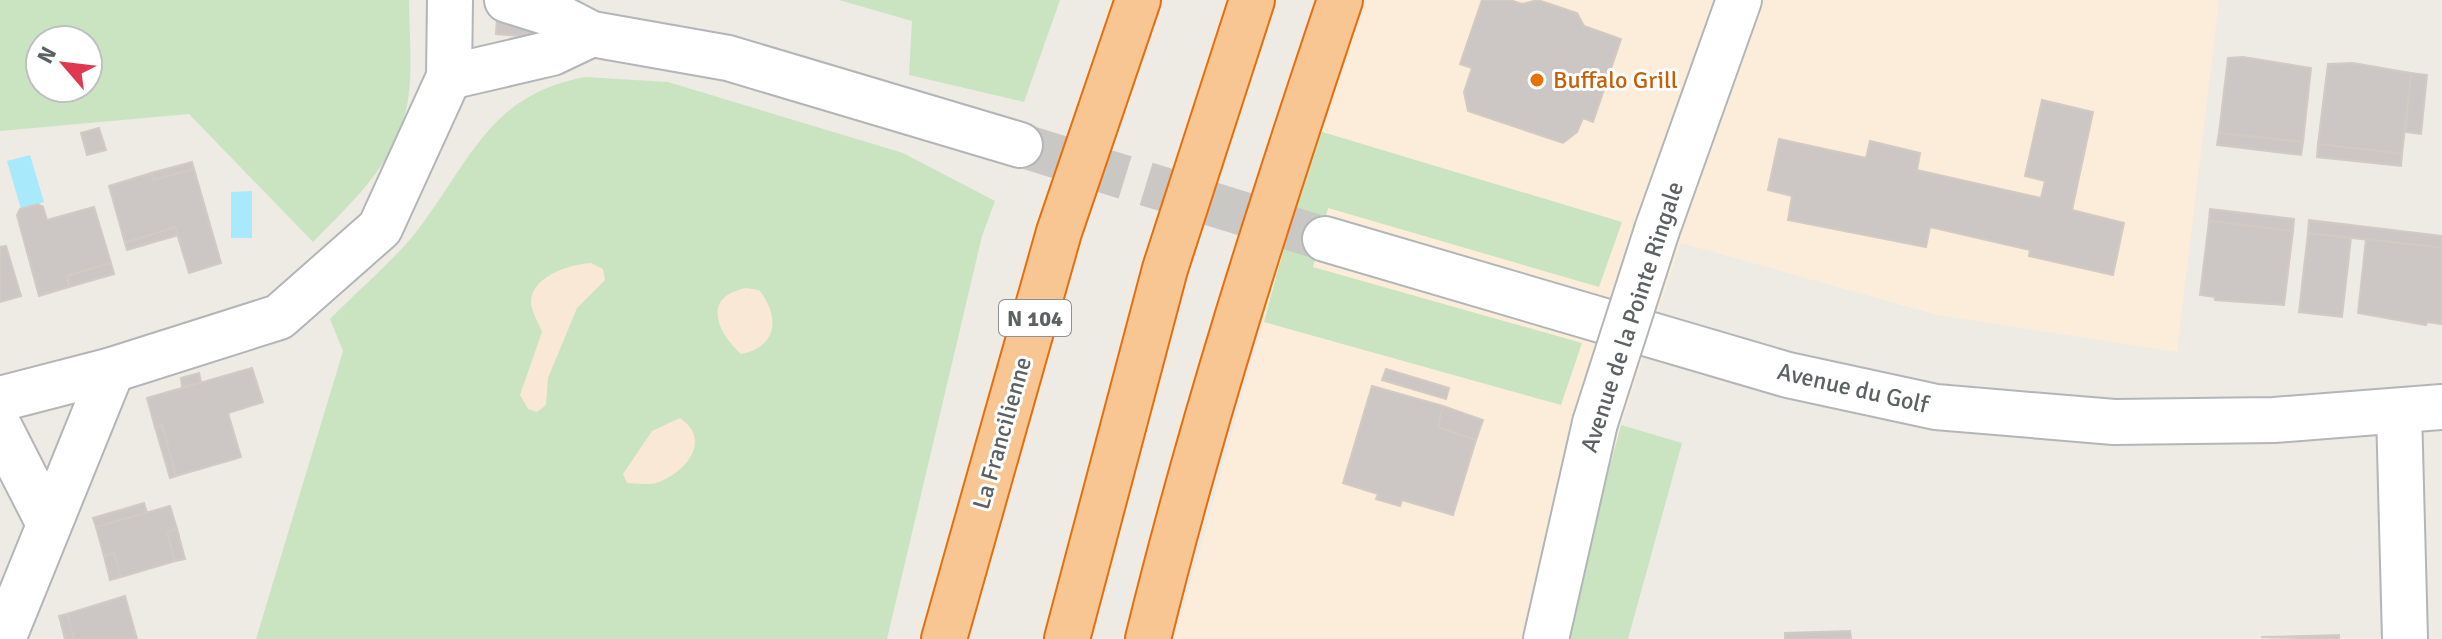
<svg xmlns="http://www.w3.org/2000/svg" width="2442" height="639" viewBox="0 0 2442 639" font-family="Signika,sans-serif">
  <rect width="100%" height="100%" fill="#eeeae4"/>
  <path fill="#fceddb" d="M1367,0H2219L2177,352L1937,315L1681,243L1621,425L1567,639H1175L1316,130Z"/>
  <g fill="#cae4c2" fill-rule="evenodd">
    <path d="M0,0H409C409,32 413,68 408,100C399,160 354,200 313,242L189,114L0,131ZM40,40H88V88H40Z"/>
    <path d="M839,0H1060L1024,102L909,75L912,21Z"/>
    <path d="M585,77L668,82L903,153L995,201L982,236L887,639H256L343,351L330,319C359,289 395,260 420,227C472,158 490,95 585,77Z"/>
    <path d="M1316,130L1622,222L1599,287L1328,208L1313,267L1582,343L1561,405L1264,322Z"/>
    <path d="M1621,425L1682,443L1628,639H1563Z"/>
  </g>
  <g fill="#f9e8d5">
    <path d="M591,263L603,269L605,280L577,308L548,378L546,405L537,412L528,409L520,395L542,332C539,324 534,316 532,308C525,278 570,264 591,263Z"/>
    <path d="M746,288L759,290C780,316 778,347 741,354C717,332 701,297 746,288Z"/>
    <path d="M680,418C712,440 687,471 659,482C650,486 637,483 627,483L623,474L652,431Z"/>
  </g>
  <g fill="#a8eafb">
    <path d="M30,155L44,202L21,209L7,161Z"/>
    <path d="M252,191V238H231V192Z"/>
  </g>
  <g fill="#ccc7c4" stroke="#d2cac3" stroke-width="2">
    <path d="M1482,0H1510L1522,4L1538,0L1577,13L1584,26L1621,39L1593,122L1583,118L1577,132L1563,143L1468,111L1464,92L1472,68L1460,64Z"/>
    <path d="M497,17L545,20L543,38L496,34Z"/>
    <path d="M2243,57L2311,68L2303,142L2219,133L2228,58Z"/>
    <path d="M2353,63L2411,73L2402,154L2318,144L2328,64Z"/>
    <path d="M2411,73L2427,75L2421,134L2405,132Z"/>
    <path d="M2042,100L2093,112L2072,210L2124,223L2113,275L2029,256L2030,250L1930,227L1926,247L1788,220L1792,196L1768,190L1779,139L1866,158L1870,141L1920,153L1917,170L2041,198L2045,181L2025,176Z"/>
    <path d="M99,128L106,150L87,155L81,133Z"/>
    <path d="M2219,133L2303,142L2301,155L2217,145Z"/>
    <path d="M2318,144L2402,154L2401,166L2317,157Z"/>
    <path d="M192,162L194,169L153,180L151,173Z"/>
    <path d="M194,169L221,263L189,273L175,227L125,243L109,186L151,173L153,180Z"/>
    <path d="M38,204L43,207L47,220L94,207L111,263L67,276L69,287L39,296L17,215L20,209Z"/>
    <path d="M2210,209L2294,219L2293,231L2209,221Z"/>
    <path d="M2309,220L2442,236V248L2308,233Z"/>
    <path d="M2209,221L2293,231L2284,305L2215,300V297L2200,295Z"/>
    <path d="M175,227L178,235L127,250L125,243Z"/>
    <path d="M2308,233L2351,238L2342,317L2299,312Z"/>
    <path d="M2366,239L2442,248V324L2427,322L2426,325L2358,313Z"/>
    <path d="M6,246L21,296L0,302V247Z"/>
    <path d="M111,263L114,274L69,287L67,276Z"/>
    <path d="M252,368L263,402L228,413L241,457L176,476L162,425L155,427L147,398Z"/>
    <path d="M1386,369L1449,388L1446,399L1382,380Z"/>
    <path d="M199,373L201,382L182,387L181,378Z"/>
    <path d="M1372,386L1443,406L1438,427L1476,440L1453,515L1402,500L1400,506L1376,499L1378,494L1343,483Z"/>
    <path d="M1443,406L1483,420L1476,440L1438,427Z"/>
    <path d="M162,425L176,476L170,478L155,427Z"/>
    <path d="M144,503L147,513L96,527L93,518Z"/>
    <path d="M170,506L177,529L167,532L175,561L121,577L114,553L104,556L96,527Z"/>
    <path d="M177,529L185,559L175,561L167,532Z"/>
    <path d="M114,553L121,577L110,580L104,556Z"/>
    <path d="M125,596L137,639H74L67,614Z"/>
    <path d="M67,614L74,638L71,639H65L59,616Z"/>
    <path d="M1850,631L1851,639H1785V633Z"/>
    <path d="M2339,635V639L2261,637L2305,636Z"/>
  </g>
  <g fill="none" stroke-linecap="round" stroke-linejoin="round">
    <path stroke="#cac8c4" stroke-width="44" stroke-dasharray="44 22" stroke-linecap="butt" d="M1020,145L1325,239"/>
    <g stroke="#b2b6b9" stroke-width="48">
      <g id="street">
        <path d="M507,0L555,15L592,34L728,58L1020,145"/>
        <path d="M449,77L552,53L592,34"/>
        <path d="M1657,230L1739,0"/>
        <path d="M1325,239L1788,375L1936,407L2114,422L2274,420L2442,407"/>
        <path d="M0,399L112,370L279,317L380,228L449,77L450,0"/>
        <path d="M2399,411L2405,639"/>
        <path d="M0,428L48,522"/>
        <path d="M3,639L112,370"/>
        <path d="M1546,639L1595,423"/>
      </g>
    </g>
    <g stroke="#e76f0b" stroke-width="48">
      <g id="highway">
        <path d="M944,639L1059,232L1138,0"/>
        <path d="M1067,639L1165,269L1252,0"/>
        <path d="M1148,639C1201,423 1269,211 1340,0"/>
      </g>
    </g>
    <use href="#street" stroke="#fff" stroke-width="44"/>
    <use href="#highway" stroke="#f8c692" stroke-width="44"/>
    <g stroke="#b2b6b9" stroke-width="48" stroke-linecap="butt">
      <path id="street-bridge" d="M1595,423L1657,230"/>
    </g>
    <use href="#street-bridge" stroke="#fff" stroke-width="44"/>
  </g>
  <circle fill="#e8710a" stroke="#fff" stroke-width="3" cx="1537" cy="80" r="8"/>
  <g text-anchor="middle" stroke-width="6" stroke-linejoin="round" paint-order="stroke">
    <rect fill="#fff" stroke="#8d9192" stroke-width="2" x="999" y="300" width="72" height="36" rx="6"/>
    <g font-size="22" font-weight="bold" fill="#5c6264">
      <text x="1035" y="326">N 104</text>
    </g>
    <g font-size="24" fill="#c56008" stroke="#fff" text-anchor="start">
      <text x="1553" y="88">Buffalo Grill</text>
    </g>
    <g font-size="24" fill="#5c6264" stroke="#fff">
      <text transform="translate(1632 317) rotate(-72)" y="8">Avenue de la Pointe Ringale</text>
      <text transform="translate(1853 388) rotate(13)" y="8">Avenue du Golf</text>
      <text transform="translate(1002 433) rotate(-74)" y="8">La Francilienne</text>
    </g>
  </g>
  <g transform="translate(64 64) rotate(298)"><circle r="38" fill="#ffffff" stroke="#bec0c1" stroke-width="2"/>
  <path d="M0-6L14 30L0 20L-14 30Z" fill="#e13852"/>
  <text y="-12" font-size="22" font-weight="bold" text-anchor="middle" fill="#5c6264">N</text>
  </g>
</svg>
